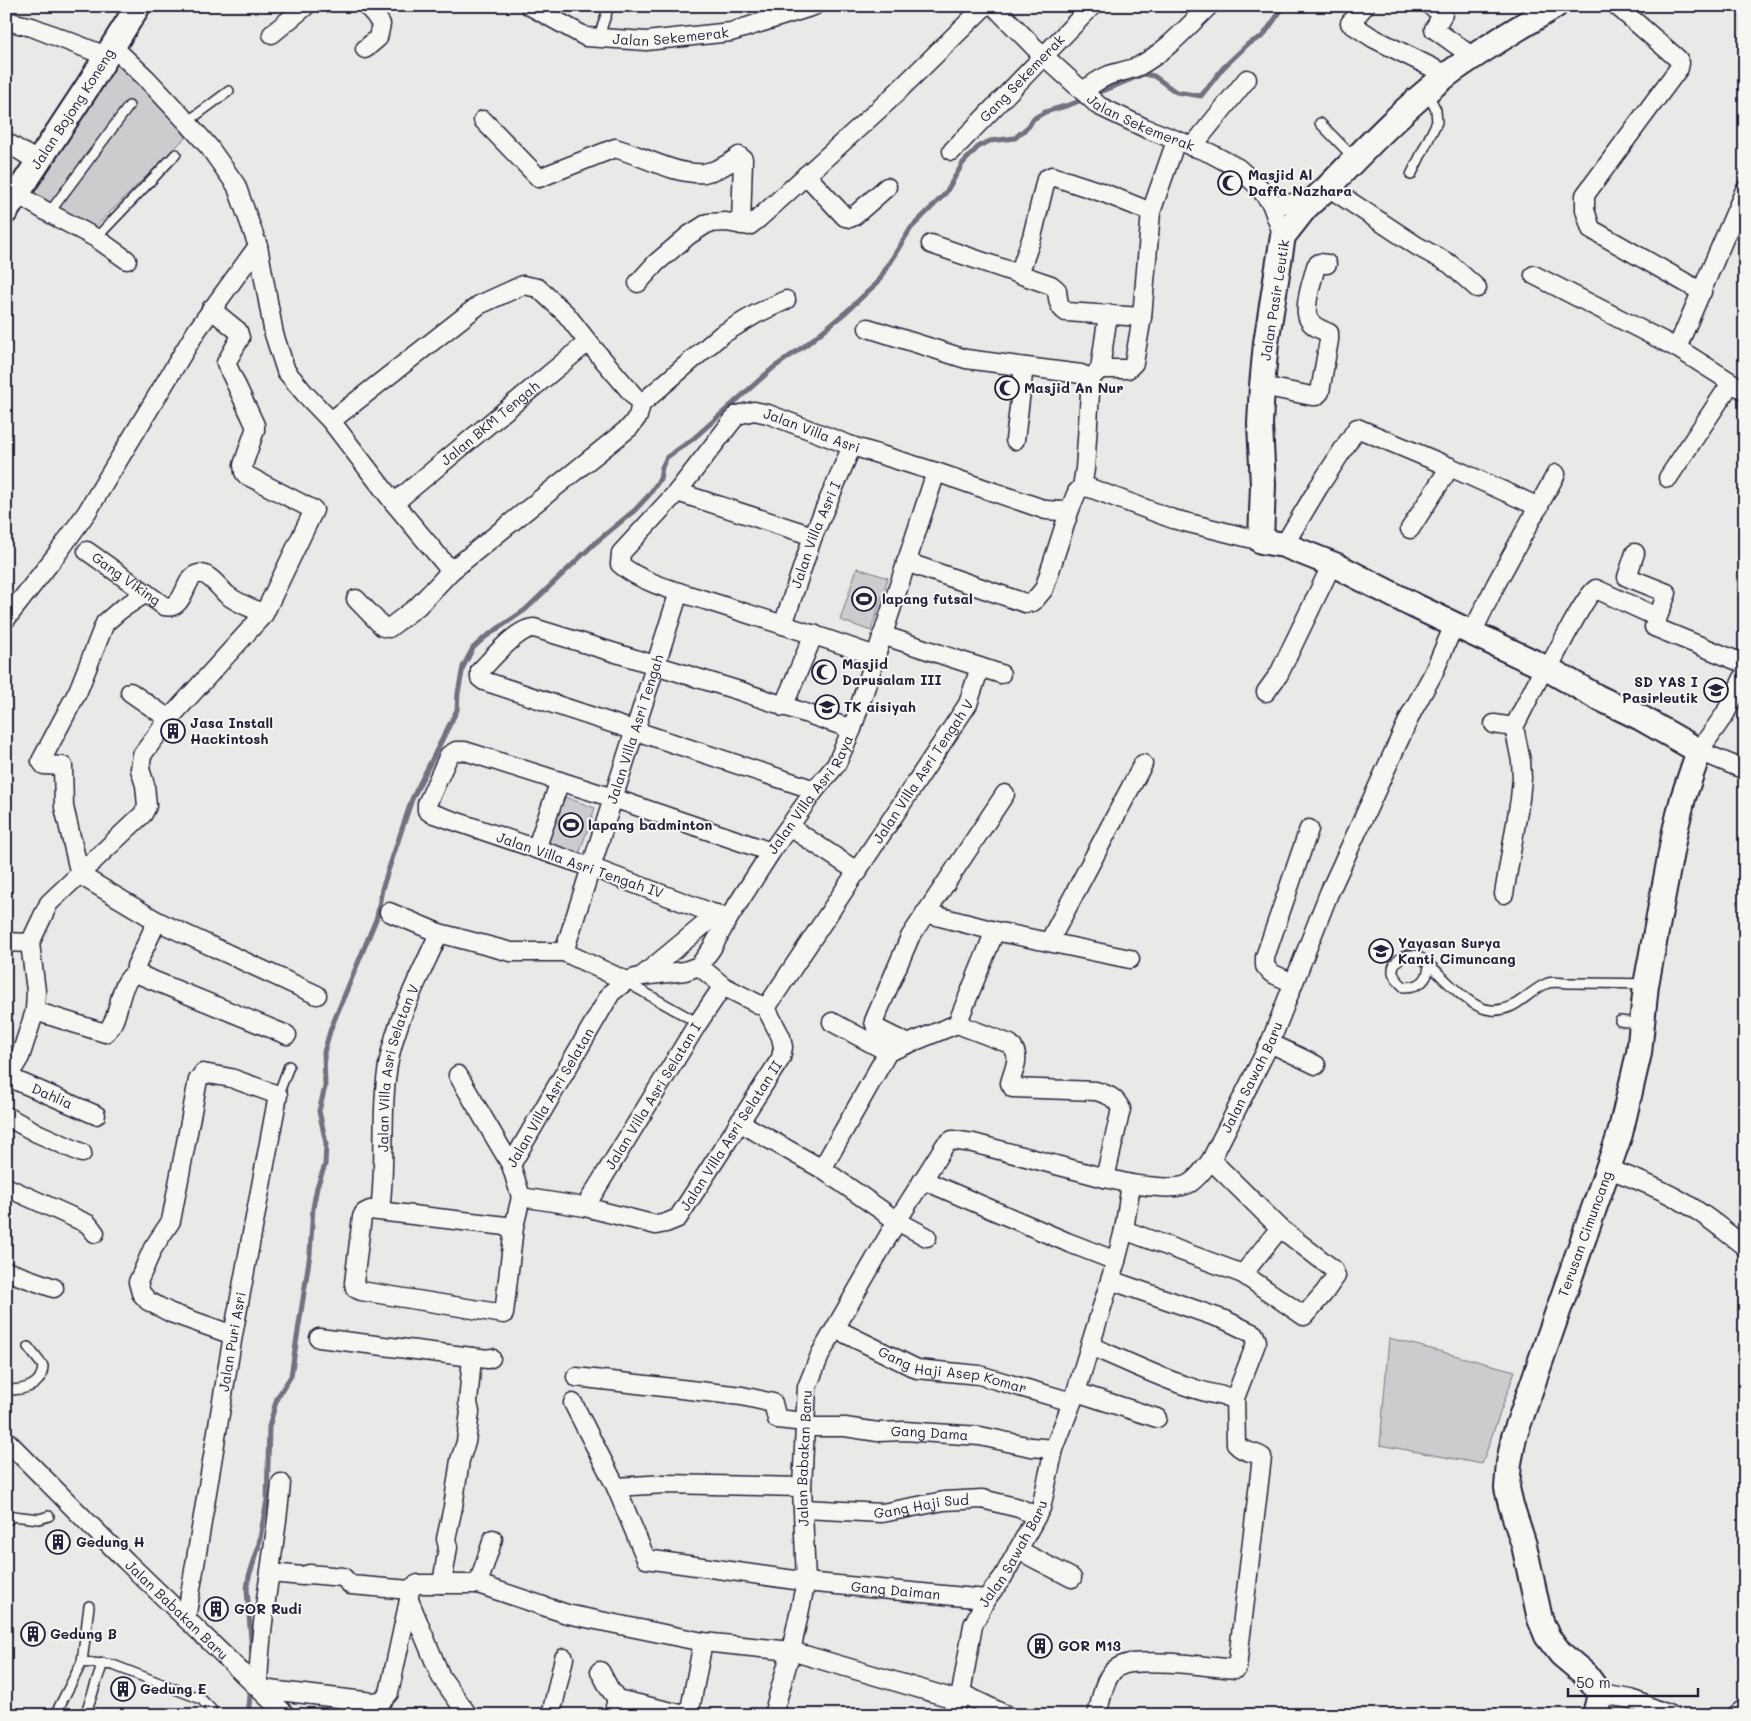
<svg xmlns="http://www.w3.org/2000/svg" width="1751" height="1721" viewBox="0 0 1751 1721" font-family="Mali,sans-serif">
  <rect width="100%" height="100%" fill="#e9e9e7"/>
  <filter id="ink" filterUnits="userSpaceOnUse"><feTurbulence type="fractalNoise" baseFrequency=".02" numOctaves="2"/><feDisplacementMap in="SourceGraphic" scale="10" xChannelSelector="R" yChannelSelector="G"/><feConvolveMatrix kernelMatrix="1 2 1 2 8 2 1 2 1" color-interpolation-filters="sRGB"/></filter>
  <g filter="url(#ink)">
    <g fill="#ccccce" stroke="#777784">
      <path d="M117,41L186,137L90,232L23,194Z"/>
      <path d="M857,568L888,578L871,631L840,620Z"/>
      <path d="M562,796L595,808L579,854L546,843Z"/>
      <path d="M1389,1338L1515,1371L1482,1464L1380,1445Z"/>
    </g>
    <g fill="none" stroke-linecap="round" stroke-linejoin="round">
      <g stroke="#71717f" stroke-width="5">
        <path d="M1093,95L1144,74L1154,76L1176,92L1201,96L1223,68L1248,44L1263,36L1284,6"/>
        <path d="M252,1653L247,1589L249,1576L258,1549L267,1500L269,1427L277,1398L291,1376L310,1254L313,1208L317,1187L325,1165L326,1143L319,1111L325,1087L324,1052L331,1028L377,917L382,889L412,799L457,710L458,693L463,667L473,648L484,638L525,610L595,543L635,510L649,495L660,479L662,467L667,457L693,439L773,368L807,344L846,312L877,283L911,228L945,194L963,163L979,146L990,141L1015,138L1029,126L1033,119L1045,112L1069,105L1085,99"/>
        <path d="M248,1715L251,1686"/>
      </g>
      <g stroke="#22223b" stroke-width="12">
        <g id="lane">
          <path d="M598,39L609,6"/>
          <path d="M187,122L229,91"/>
          <path d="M1320,123L1355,159"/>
          <path d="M1411,175L1437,122L1436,110L1427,92"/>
          <path d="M49,213L129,106"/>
          <path d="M96,238L176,154"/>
          <path d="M1429,965C1428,981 1420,987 1404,987C1400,983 1394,979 1393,972C1392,961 1404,954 1414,955C1421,956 1427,963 1433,968C1447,981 1471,1009 1491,1010C1517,1012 1527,991 1548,983C1554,981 1562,983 1567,983C1593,983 1619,983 1644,984"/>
          <path d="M626,982L698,1023"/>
          <path d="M1620,1021L1641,1024"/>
          <path d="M278,1095L289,1066"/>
          <path d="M6,1390C24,1390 42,1387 43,1366L28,1347"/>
          <path d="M6,1521L13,1516L39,1519L49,1516"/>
          <path d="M82,1662L89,1606"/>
          <path d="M55,1715L82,1662L113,1665L201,1699L211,1709L212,1715"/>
          <path d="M85,1715L103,1663"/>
        </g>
      </g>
      <g stroke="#22223b" stroke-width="21">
        <g id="street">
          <path id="s1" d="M530,6L586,37L646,41L731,32L814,6"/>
          <path id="s2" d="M994,6L1034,47L1099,106L1145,128L1210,153L1238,168L1258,186L1271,203L1283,236"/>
          <path d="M1365,6L1350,23L1373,38L1447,75"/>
          <path d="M1431,6L1443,14L1434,29L1473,57"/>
          <path d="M1617,6L1678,59L1680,63L1679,68L1585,195V210L1591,229L1702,292"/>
          <path d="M6,21L32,27L106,56"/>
          <path d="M272,34L306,6"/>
          <path d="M112,46L146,78L187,122L209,147L236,185L258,246L274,334L286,371L306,395L331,421L394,503L451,571"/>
          <path d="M365,49L378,38L381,24L375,15L367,6"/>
          <path d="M1083,91C1091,85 1100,79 1109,75C1119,72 1130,70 1139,66C1167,51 1186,28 1209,6"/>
          <path d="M483,120L539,178L615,148C643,156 675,175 704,173C716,171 730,163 739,156L743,159L741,225"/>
          <path d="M6,142L37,161"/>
          <path d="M1192,147L1247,79"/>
          <path id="s3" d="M952,151L1092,6"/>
          <path d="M806,175L845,217L850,218L854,216L887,187"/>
          <path d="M1328,187L1417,246L1450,264L1477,288"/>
          <path d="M1745,190L1677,348L1745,391"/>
          <path d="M17,194L49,213L96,238L127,260"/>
          <path d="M1271,203C1288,206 1300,202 1316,196"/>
          <path d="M931,244L1051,285L1057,290C1058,299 1058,307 1066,312L1142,317"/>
          <path d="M1019,274L1032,237L1046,179L1052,176L1104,193L1151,212"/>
          <path d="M1534,275L1677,348"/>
          <path d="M638,283L656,263L689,235L708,223L726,222L749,226L758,219L887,102L985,6"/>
          <path d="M868,328L966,359L1081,374L1091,378"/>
          <path d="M1100,369H1128L1134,363L1142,317L1151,212L1176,141"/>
          <path d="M1262,386L1312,396H1316L1320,392L1329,340V333C1322,330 1313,327 1309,320C1302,308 1313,279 1316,266L1319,263L1327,264"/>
          <path d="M331,421L479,305L523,285L538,288L566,314L588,342L641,404"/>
          <path d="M1015,440L1024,367"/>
          <path d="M1668,478L1731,383"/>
          <path d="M1082,487L1085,469L1091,378L1100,369L1108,314"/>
          <path d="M677,492L813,536"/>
          <path id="s4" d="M394,503L588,342"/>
          <path d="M1410,529L1450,467"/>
          <path d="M1284,545L1318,488L1357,428L1450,467L1539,507"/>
          <path id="s5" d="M87,551L164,606C186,611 183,577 198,574C208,572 219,587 226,594C236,603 252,608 264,614"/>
          <path d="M1635,553L1627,577L1667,593L1654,627L1745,664"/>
          <path d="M906,562L1025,603L1033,602L1044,589L1070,509L1077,492L1082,487L1090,488L1173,519L1261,541"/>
          <path d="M146,593L120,610L105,623L78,691L41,761L44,765L63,766L64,807L80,875L157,921L317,995"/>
          <path d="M356,599L383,627L389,628L418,606L451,571L630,427L638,416L641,404L721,335L756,314L786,300"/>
          <path d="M6,619L57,554L87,512L197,330L258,246"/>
          <path id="s6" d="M783,625L813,536L852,446"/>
          <path d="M1472,633L1496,584L1556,474"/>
          <path d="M882,635L1001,674"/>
          <path id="s7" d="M875,656C820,636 764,619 708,601C682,593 639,582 620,564L621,553L677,492L737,415L754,411L768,414L852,446L936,472L1046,510L1061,511L1070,509"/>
          <path d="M1548,669C1555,656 1586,594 1596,589L1657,617"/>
          <path d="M1745,674L1725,714L1699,751L1745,770"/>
          <path d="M130,692L169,719"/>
          <path d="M1266,692L1279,674L1332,564"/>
          <path d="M783,707L814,634"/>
          <path d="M1494,724L1514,727"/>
          <path d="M815,790L484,681L480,678V671C492,659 517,628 534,628L740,691L852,729"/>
          <path d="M790,827L858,872"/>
          <path d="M536,849L560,781"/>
          <path d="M1504,894L1520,799L1522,778L1521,761L1514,727L1544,668"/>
          <path id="s8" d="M389,912L439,933L511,952H564L626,981L642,976L685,971L699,966L712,948L728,919L771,852L815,790L836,765L852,729L936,472"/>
          <path d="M925,913L995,931L1130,959"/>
          <path d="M728,919L590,867L431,813L427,810V804L449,755L456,751H465L613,798L771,852"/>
          <path d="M157,921L136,966L137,972L140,975L287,1035"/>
          <path d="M6,942L30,943"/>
          <path d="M1049,942L1143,764"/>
          <path id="s9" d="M564,952L679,592"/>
          <path d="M642,976L717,914"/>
          <path d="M1293,983L1271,973L1265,966V957L1309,829"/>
          <path id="s10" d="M766,1008L968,704L980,667"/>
          <path d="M35,1011L105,1033C123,1018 115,984 137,972"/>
          <path d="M832,1022L888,1052"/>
          <path d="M957,1024L995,931"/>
          <path d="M1270,1043L1316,1065"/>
          <path d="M908,1044L876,1028L874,1021L910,937L1005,794"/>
          <path d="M458,1075L511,1165L521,1197L514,1227L504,1314L361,1291L355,1288L354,1283L362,1217L364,1213L370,1210L514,1227"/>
          <path id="s11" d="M8,1077L96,1115"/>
          <path d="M6,1080L20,1057L35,1011L36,991L30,943L49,903L143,814L147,806L145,785L140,769L142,755L169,719L264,614L314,510L246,475L244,472L243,465L255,430V425L226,363L240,338L238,331L211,309"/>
          <path d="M6,1116L37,1133L82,1153"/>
          <path d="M739,1122L822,1169L897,1221L927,1237"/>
          <path id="s12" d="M511,1165L611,993L626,981"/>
          <path d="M822,1169L888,1052L957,1024L1010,1044C1022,1056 1014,1068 1010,1083L1013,1088L1096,1091C1109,1095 1115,1097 1121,1109L1105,1178L1131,1184"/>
          <path d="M1608,1169C1640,1180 1674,1194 1702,1214C1717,1224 1731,1236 1745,1247"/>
          <path d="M923,1180L1067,1242L1116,1261"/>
          <path d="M6,1187L88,1224L95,1233"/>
          <path id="s13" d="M521,1197L585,1207L656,1225L666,1223L678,1218L781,1058L783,1047L781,1037L766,1008L723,986L699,966"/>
          <path id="s14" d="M585,1207L698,1023L723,986"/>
          <path id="s15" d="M380,1210C386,1167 381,1123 386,1080C391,1027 418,981 439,933"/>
          <path d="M1124,1230L1243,1274L1304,1316L1324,1293L1336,1276L1333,1269L1280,1228L1211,1160"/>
          <path d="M6,1271L54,1288"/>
          <path d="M1243,1274L1280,1228"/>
          <path id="s16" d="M836,1329L917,1369L979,1375L1072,1402"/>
          <path d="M319,1338L488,1359L491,1358"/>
          <path d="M1090,1346C1136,1365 1187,1392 1235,1398L1257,1341L1254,1334L1225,1320L1110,1280"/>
          <path d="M576,1377L742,1396L773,1403L777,1419L805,1422"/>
          <path d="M1076,1392L1157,1418"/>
          <path id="s17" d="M573,1403L616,1487L646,1559L816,1583L986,1599"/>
          <path id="s18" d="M805,1427H845L878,1432L904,1431L980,1436L1031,1447L1054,1449"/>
          <path id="s19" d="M6,1440L126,1561L286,1715"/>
          <path d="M616,1487L665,1484L802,1487"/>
          <path id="s20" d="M804,1509L882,1513L944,1501L982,1499L1019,1508L1036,1516"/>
          <path d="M1018,1550L1072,1578"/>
          <path d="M270,1573L303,1576L309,1574L343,1577L351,1585L410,1590"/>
          <path d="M442,1584L448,1547L446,1539L453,1507L460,1460L466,1442L470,1412L468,1403L472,1357"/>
          <path d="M478,1584L493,1539"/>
          <path id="s21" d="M186,1619L233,1335L278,1095L231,1078L203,1073L198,1080L171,1221L153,1248L138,1282L141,1293L148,1301L171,1313L233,1335"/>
          <path d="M600,1671L609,1688L617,1699L685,1715"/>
          <path d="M258,1687C260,1618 275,1552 281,1483"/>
          <path d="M261,1689L373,1702L383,1700L389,1693L409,1600"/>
          <path d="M961,1693L1006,1715"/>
          <path d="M1600,1694L1631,1699L1670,1715"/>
          <path d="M468,1715L441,1677L409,1600C409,1591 410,1587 418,1584H478L567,1614L703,1642L791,1651L948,1697L957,1704"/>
          <path d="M551,1715L564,1658"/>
          <path d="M613,1715L617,1699"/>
          <path d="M689,1715L703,1642"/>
          <path id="s22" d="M773,1715L791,1651L806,1581L802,1487L807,1387L821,1353L897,1221L945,1145L952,1140L973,1143L1105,1178"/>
          <path id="s23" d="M950,1715L957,1704L961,1693L973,1625L986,1599L1003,1577L1041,1508L1054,1449L1076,1392L1116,1261L1124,1230L1131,1184C1145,1186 1178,1191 1190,1183C1198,1178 1205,1168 1211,1160L1270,1043L1329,893L1412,712L1433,674L1454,625"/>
          <path d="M1097,1715C1101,1701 1103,1682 1113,1671C1117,1667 1125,1664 1130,1663C1165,1660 1201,1666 1235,1669L1237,1668L1262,1457C1254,1451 1243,1453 1236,1444L1235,1398"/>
          <path d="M1736,1715L1745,1708"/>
        </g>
      </g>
      <g stroke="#22223b" stroke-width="28">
        <g id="secondary">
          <path d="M1555,6C1519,28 1482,49 1448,74C1405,107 1366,148 1328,187L1305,208L1283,236L1266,343L1262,386L1260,424L1263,485L1261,541L1284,545L1337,566L1413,605L1548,669L1597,697L1641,718L1699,751L1683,798L1675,831L1646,985L1639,1053L1620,1134L1514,1437L1509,1463L1507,1488L1511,1505L1524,1545L1540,1619L1547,1636L1561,1654L1586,1675L1600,1694L1595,1715"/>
          <path id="s24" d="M6,211L88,86L138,6"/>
        </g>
      </g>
      <use href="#lane" stroke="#f6f6f2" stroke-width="9"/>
      <use href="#street" stroke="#f6f6f2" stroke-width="18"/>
      <use href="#secondary" stroke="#f6f6f2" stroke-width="24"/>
    </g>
  </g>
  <defs>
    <g id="mosque-ring" transform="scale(1.25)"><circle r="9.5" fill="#f6f6f2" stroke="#22223b" stroke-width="1.5"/><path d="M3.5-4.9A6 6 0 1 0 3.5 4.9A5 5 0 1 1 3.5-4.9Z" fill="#22223b"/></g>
    <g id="stadium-ring" transform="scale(1.25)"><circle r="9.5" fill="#f6f6f2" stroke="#22223b" stroke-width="1.5"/><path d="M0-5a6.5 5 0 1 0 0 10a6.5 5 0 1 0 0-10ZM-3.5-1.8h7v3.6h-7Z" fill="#22223b"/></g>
    <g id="school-ring" transform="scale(1.25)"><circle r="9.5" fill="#f6f6f2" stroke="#22223b" stroke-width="1.5"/><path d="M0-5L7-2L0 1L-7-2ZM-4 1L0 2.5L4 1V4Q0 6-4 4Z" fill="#22223b"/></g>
    <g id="building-ring" transform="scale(1.25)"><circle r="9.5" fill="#f6f6f2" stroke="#22223b" stroke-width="1.5"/><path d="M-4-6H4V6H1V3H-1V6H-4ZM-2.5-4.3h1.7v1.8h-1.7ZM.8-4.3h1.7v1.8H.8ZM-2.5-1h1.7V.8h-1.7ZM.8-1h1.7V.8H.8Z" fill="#22223b"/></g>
  </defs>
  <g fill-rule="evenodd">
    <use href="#mosque-ring" x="1230" y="183"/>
    <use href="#mosque-ring" x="1007" y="388"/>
    <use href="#stadium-ring" x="864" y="599"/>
    <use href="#mosque-ring" x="824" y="672"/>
    <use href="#school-ring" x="1716" y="690"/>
    <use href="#school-ring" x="827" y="707"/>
    <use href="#building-ring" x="173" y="731"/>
    <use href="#stadium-ring" x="571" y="825"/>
    <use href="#school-ring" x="1381" y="951"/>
    <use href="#building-ring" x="58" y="1542"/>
    <use href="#building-ring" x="216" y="1609"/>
    <use href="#building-ring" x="33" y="1634"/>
    <use href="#building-ring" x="1040" y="1646"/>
    <use href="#building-ring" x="123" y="1689"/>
  </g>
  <g text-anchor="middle" stroke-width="4" stroke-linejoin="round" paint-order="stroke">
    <g font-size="14" fill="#22223b" stroke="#f6f6f2">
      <text dy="5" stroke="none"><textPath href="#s1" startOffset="149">Jalan Sekemerak</textPath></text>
      <text dy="5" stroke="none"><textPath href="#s3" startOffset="101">Gang Sekemerak</textPath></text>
      <text dy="5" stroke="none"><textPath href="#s24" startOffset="122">Jalan Bojong Koneng</textPath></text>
      <text dy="5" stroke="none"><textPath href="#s2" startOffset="190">Jalan Sekemerak</textPath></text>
      <text transform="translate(1275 300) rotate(-81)" y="5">Jalan Pasir Leutik</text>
      <text dy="5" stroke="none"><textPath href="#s4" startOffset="125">Jalan BKM Tengah</textPath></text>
      <text dy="5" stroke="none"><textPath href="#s7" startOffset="542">Jalan Villa Asri</textPath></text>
      <text dy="5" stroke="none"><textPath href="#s6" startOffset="96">Jalan Villa Asri I</textPath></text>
      <text dy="5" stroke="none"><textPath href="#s5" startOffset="48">Gang Viking</textPath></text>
      <text dy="5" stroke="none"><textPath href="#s9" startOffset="234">Jalan Villa Asri Tengah</textPath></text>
      <text dy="5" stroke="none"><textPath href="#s10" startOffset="284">Jalan Villa Asri Tengah V</textPath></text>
      <text dy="5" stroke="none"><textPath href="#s8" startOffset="530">Jalan Villa Asri Raya</textPath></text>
      <text transform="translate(580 865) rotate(19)" y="5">Jalan Villa Asri Tengah IV</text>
      <text dy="5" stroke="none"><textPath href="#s15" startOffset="144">Jalan Villa Asri Selatan V</textPath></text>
      <text dy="5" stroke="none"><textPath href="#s23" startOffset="750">Jalan Sawah Baru</textPath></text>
      <text dy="5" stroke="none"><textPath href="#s11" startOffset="48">Dahlia</textPath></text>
      <text dy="5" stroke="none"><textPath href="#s14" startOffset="130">Jalan Villa Asri Selatan I</textPath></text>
      <text dy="5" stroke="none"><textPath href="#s12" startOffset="78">Jalan Villa Asri Selatan</textPath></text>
      <text dy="5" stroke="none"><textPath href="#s13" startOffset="259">Jalan Villa Asri Selatan II</textPath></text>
      <text transform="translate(1585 1234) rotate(-70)" y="5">Terusan Cimuncang</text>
      <text dy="5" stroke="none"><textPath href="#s21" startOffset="281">Jalan Puri Asri</textPath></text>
      <text dy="5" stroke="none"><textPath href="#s16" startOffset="125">Gang Haji Asep Komar</textPath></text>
      <text dy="5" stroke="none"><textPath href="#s18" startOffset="125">Gang Dama</textPath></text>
      <text dy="5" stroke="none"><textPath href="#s22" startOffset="261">Jalan Babakan Baru</textPath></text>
      <text dy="5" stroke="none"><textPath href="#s20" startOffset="118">Gang Haji Sud</textPath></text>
      <text dy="5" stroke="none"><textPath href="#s23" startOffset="176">Jalan Sawah Baru</textPath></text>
      <text dy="5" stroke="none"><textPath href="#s17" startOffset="424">Gang Daiman</textPath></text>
      <text dy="5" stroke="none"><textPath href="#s19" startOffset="241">Jalan Babakan Baru</textPath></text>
    </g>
    <g font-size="14" font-weight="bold" fill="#22223b" stroke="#f6f6f2" text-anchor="start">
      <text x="1248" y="180">Masjid Al<tspan x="1248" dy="16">Daffa Nazhara</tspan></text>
      <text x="1024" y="393">Masjid An Nur</text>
      <text x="882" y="604">lapang futsal</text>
      <text x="842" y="669">Masjid<tspan x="842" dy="16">Darusalam III</tspan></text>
      <text x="1698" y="687" text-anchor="end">SD YAS I<tspan x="1698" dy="16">Pasirleutik</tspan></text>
      <text x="844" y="712">TK aisiyah</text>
      <text x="190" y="728">Jasa Install<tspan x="190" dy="16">Hackintosh</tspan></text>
      <text x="588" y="830">lapang badminton</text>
      <text x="1398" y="948">Yayasan Surya<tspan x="1398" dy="16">Kanti Cimuncang</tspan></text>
      <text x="76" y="1547">Gedung H</text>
      <text x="234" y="1614">GOR Rudi</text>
      <text x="50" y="1639">Gedung B</text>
      <text x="1058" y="1651">GOR M13</text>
      <text x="140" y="1694">Gedung E</text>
    </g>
  </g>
  <rect width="1751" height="1721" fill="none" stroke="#f6f6f2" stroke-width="25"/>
  <rect x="12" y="12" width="1726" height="1696" fill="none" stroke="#22223b" stroke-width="2" filter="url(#ink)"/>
  <path d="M1568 1688v8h130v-8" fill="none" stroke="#22223b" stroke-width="2.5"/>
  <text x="1576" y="1688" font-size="15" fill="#22223b" stroke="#f6f6f2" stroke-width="4" paint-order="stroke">50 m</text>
</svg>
